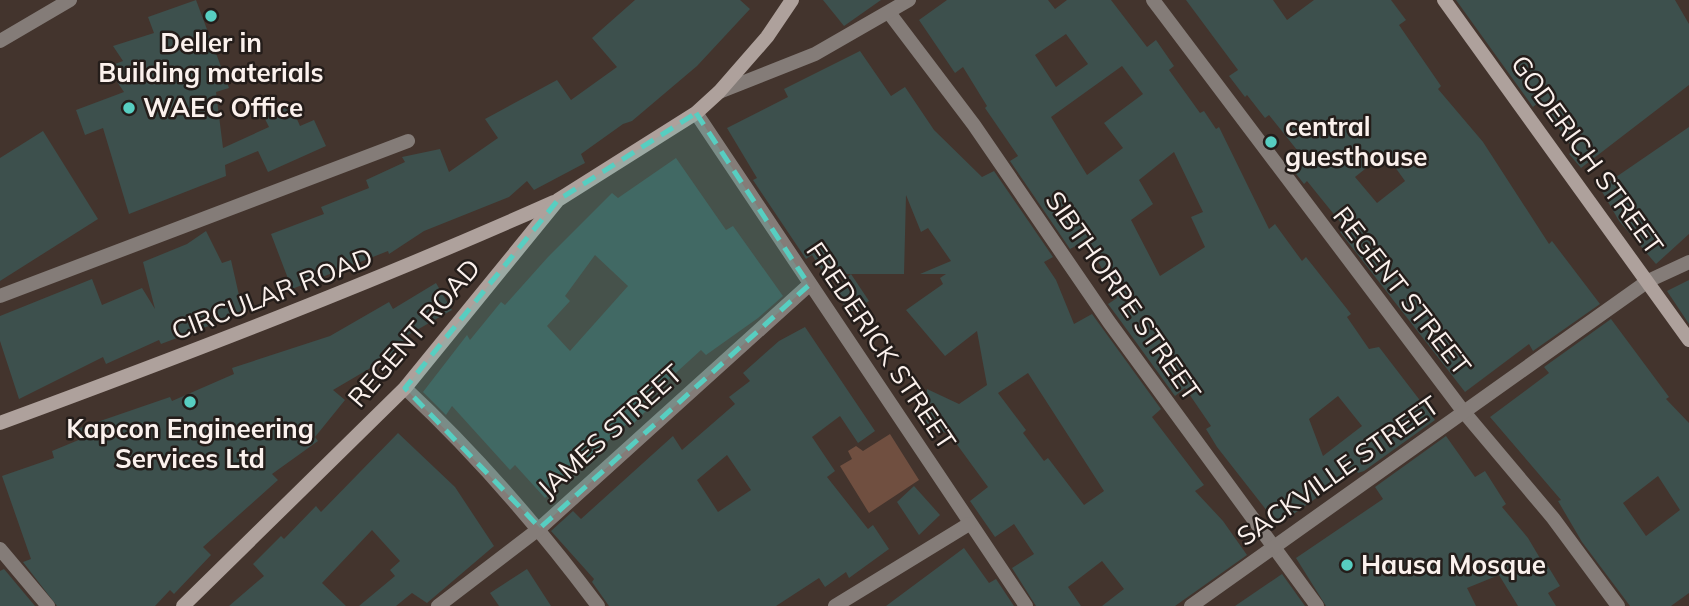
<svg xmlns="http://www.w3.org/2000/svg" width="1689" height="606" viewBox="0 0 1689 606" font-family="Mulish,sans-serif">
  <rect width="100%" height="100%" fill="#43342d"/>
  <path fill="#704f40" d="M890,434L919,480L869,513L840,466L852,459L848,451L856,446L863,451Z"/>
  <g fill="#3d504d" fill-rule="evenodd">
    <path d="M196,0L229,88L216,92L223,148L269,127L263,115L290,103L300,126L314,120L326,146L268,172L258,151L225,165L226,176L129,214L103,128L85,135L76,110L124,92L107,67L123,61L113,46L154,33L148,17Z"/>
    <path d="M635,0H740L750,9L697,66L632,121L623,124L581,154L585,163L534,190L527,181L509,197L424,231L389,254L388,251L292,289L271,234L324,214L321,207L369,188L366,180L405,162L402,157L440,149L449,172L498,138L485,119L557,80L571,100L617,67L592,38Z"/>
    <path d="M823,0H881L844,26Z"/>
    <path d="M947,0H1048L1055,9L1067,0H1111L1147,47L1156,40L1174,66L1169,70L1200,113L1204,111L1216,129L1219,127L1269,229L1275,224L1302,261L1306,257L1351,314L1347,317L1369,349L1379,347L1435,420L1364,471L1358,473L1356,470L1278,525L1217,447L1206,429L1211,426L1185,388L1175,396L1117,316L1108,304L1117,298L1087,240L1070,249L1010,161L1018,156L985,108L987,106L963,67L955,73L919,20ZM1066,34L1088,64L1056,87L1035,55ZM1122,66L1143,94L1104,123L1123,148L1087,175L1051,117ZM1174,152L1203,212L1191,217L1205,247L1160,276L1131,220L1153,204L1139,180ZM1338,396L1362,426L1323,456L1309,419Z"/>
    <path d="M1186,0H1273L1287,20L1314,0H1391L1406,20L1399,25L1441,86L1438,89L1483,142L1549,244L1552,241L1600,304L1533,351L1529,344L1465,392L1340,232L1345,228L1307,181L1304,184L1293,170L1305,160L1269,115L1265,118L1247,95L1245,97L1229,76L1238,70ZM1385,153L1405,181L1377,203L1355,177Z"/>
    <path d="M1456,0H1675L1689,24V85L1581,168L1569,154L1574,150L1540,101L1533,107Z"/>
    <path d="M860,51L891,96L905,87L934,130L982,177L994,171L1053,257L1044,262L1056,280L1074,324L1092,314L1161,409L1152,417L1204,485L1195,491L1223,521L1247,555L1175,606H1102L1124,589L1102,561L1068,587L1081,606H1036L1012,568L1034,554L1014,524L995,537L970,501L988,487L950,435L926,424L927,389L959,404L987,385L977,331L945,356L906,310L943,284L940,278L946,274H920L951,261L928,228L921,232L906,195L904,274H841L835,266L824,274L812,255L806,259L753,180L757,178L727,128L788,97L784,89ZM1028,373L1104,491L1084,505L1048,458L1044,461L1023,433L1026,430L998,393Z"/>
    <path d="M1689,127V234L1656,264L1619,221L1600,188Z"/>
    <path d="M43,131L98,219L0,281V158Z"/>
    <path d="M676,158L726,230L733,226L783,296L758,318L706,355L701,350L644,402L650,407L633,424L630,421L545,498L515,465L510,470L452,406L446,415L423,392L467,335L470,340L501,302L505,305L548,257L612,193L618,198ZM595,255L628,286L570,351L547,326L570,301L565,296Z"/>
    <path d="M206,231L222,263L231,260L243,313L161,344L159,340L106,364L103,357L19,399L0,341V316L92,279L102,305L142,288L155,309L143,262L187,244Z"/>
    <path d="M851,274L869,301L849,313L834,290Z"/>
    <path d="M1689,280V324L1667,291Z"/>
    <path d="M436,283L452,310L408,335L413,343L333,390L345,400L315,437L318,441L272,474L278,480L203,547L211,555L174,594L170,590L155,606H57L23,562L31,559L2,476L54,458L52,451L81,439L77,429L170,397L172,401L234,374L232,368L330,336L389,302L393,309Z"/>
    <path d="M1611,319L1669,397L1666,399L1689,423V593L1671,606H1630L1582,542L1558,501L1561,500L1490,417L1549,373L1544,367ZM1658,476L1680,510L1646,536L1623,503Z"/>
    <path d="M805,327L875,431L858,443L840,416L812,437L835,471L827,477L868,529L873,525L889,549L849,578L846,572L825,587L819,578L776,606H609L592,582L594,579L551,531L573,511L581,519L673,436L682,450L735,404L729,397L750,381L743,373L779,341ZM727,455L751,490L718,512L697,480Z"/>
    <path d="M398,433L455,487L494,546L427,603L412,593L396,606H359L395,576L390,570L400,561L372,530L322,583L346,606H229L264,576L253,564L281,536L284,539L316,506L321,512Z"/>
    <path d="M1446,436L1475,477L1485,471L1506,504L1502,507L1528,538L1544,565L1546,563L1560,586L1548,593L1556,606H1518L1499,575L1467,588L1476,606H1326L1296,558L1383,499L1375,487Z"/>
    <path d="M914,486L940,515L919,535L897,502Z"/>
    <path d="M964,548L989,583L996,579L1014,606H886Z"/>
    <path d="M4,569L35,606H0V571Z"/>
    <path d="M527,569L551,606H499L490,593Z"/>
    <path d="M1282,574L1305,606H1235Z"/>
  </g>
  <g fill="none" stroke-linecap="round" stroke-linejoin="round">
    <g stroke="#847c78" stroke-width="14">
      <path d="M1153,0L1463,411L1553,518L1618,606"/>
      <path d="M890,14L974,125L1109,322L1317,606"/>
      <path d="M0,41L70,0"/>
      <path d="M719,92L815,54L909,0"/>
      <path d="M696,113L1026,606"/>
      <path d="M0,296L408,141"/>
      <path d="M405,388C477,455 539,527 598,606"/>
      <path d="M0,549L48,606"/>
      <path d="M438,606L540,528L809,285"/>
      <path d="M835,606L969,524"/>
      <path d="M1191,606L1648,281L1689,262"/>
    </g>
    <g stroke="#aea19c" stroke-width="14">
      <path d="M1444,0L1689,340"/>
      <path d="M0,423C187,354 372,283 554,202"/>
      <path d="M183,606L405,388L558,200L696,113L719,92L767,37L792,0"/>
    </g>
  </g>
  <path fill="#57cec1" fill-opacity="0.2" stroke="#57cec1" stroke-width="5" stroke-dasharray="14 9" stroke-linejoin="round" d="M696,113L809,285L540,528L405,388L558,200Z"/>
  <g fill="#57cec1" stroke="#241d1a" stroke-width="2.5">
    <circle cx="211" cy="16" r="7"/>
    <circle cx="129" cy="108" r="7"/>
    <circle cx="1271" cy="142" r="7"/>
    <circle cx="190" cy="402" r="7"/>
    <circle cx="1347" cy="565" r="7"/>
  </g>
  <g text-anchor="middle" stroke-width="5" stroke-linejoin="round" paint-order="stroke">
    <g font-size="26" font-weight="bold" fill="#fbf1ed" stroke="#241d1a" text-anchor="start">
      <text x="211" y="52" text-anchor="middle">Deller in<tspan x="211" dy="30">Building materials</tspan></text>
      <text x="143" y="117">WAEC Office</text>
      <text x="1285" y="136">central<tspan x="1285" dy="30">guesthouse</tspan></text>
      <text x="190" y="438" text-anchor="middle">Kapcon Engineering<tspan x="190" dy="30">Services Ltd</tspan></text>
      <text x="1361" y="574">Hausa Mosque</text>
    </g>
    <g font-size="26" fill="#fbf1ed" stroke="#241d1a">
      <text transform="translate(1587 155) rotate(54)" y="9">GODERICH STREET</text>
      <text transform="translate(1402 291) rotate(52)" y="9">REGENT STREET</text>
      <text transform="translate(272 294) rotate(-21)" y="9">CIRCULAR ROAD</text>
      <text transform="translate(1123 296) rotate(55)" y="9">SIBTHORPE STREET</text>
      <text transform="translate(414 333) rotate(-49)" y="9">REGENT ROAD</text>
      <text transform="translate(881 346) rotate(56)" y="9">FREDERICK STREET</text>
      <text transform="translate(610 431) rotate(-42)" y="9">JAMES STREET</text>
      <text transform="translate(1338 471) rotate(-35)" y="9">SACKVILLE STREET</text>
    </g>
  </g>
</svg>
